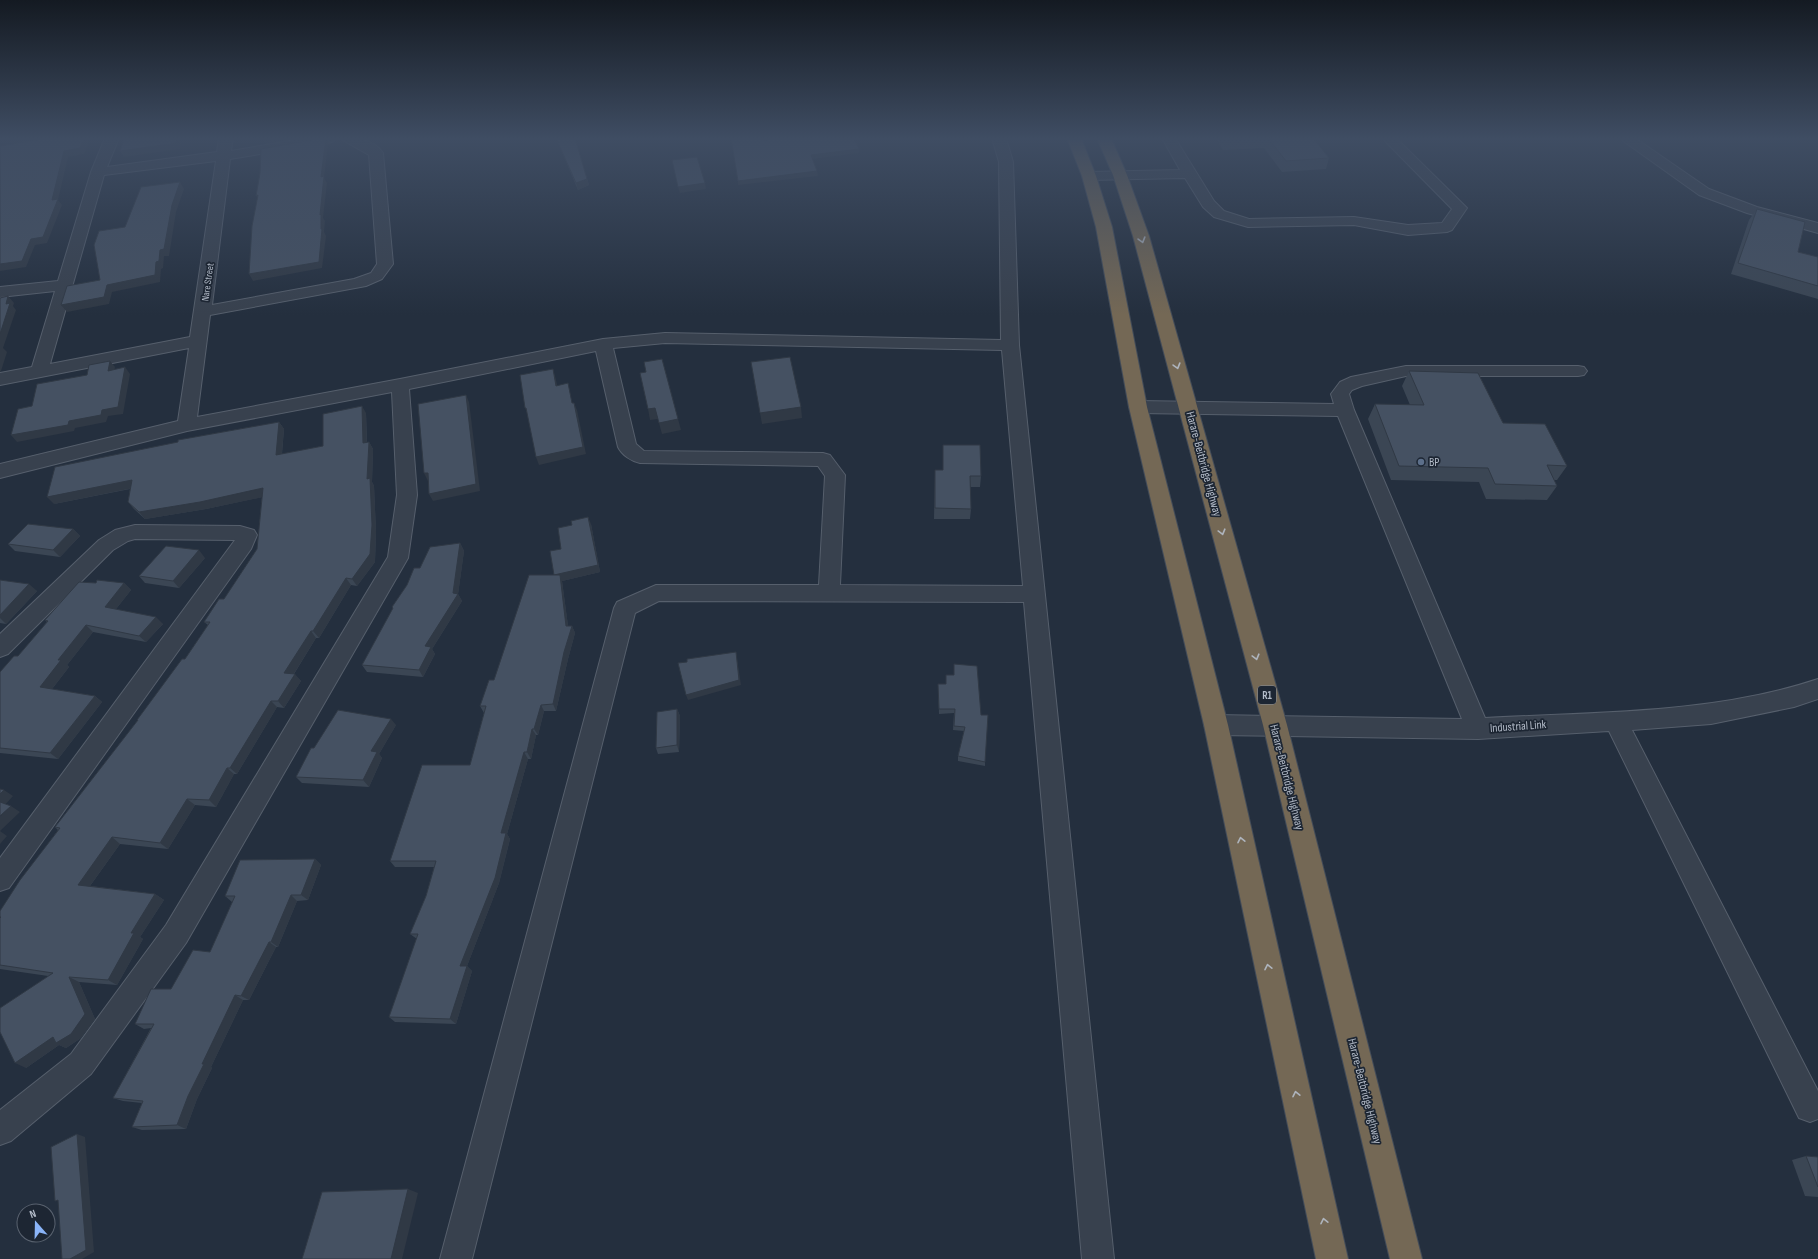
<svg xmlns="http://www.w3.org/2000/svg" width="1818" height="1259" viewBox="0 0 1818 1259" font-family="'Sofia Sans Condensed',sans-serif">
  <rect width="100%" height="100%" fill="#242f3e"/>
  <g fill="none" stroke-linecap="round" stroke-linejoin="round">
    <g stroke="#565f6c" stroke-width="2">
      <g id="minor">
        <path d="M105,138H119L107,167L217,152L219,138H233L231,151L306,138H338L332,142L230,159L212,305L354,279L371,273L377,264L369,155L339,138C354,138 373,138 383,153L393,264L382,279L366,286L210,315L197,417L400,379L603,339L665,333L1001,340L999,162L992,138H1006L1013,162L1019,345L1114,1259H1082L1024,602L659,601L635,613L472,1259H440L614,608L617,602L656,585H819L825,476L818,466L640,463C631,461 622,455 618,447L596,351L409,389L417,495L408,558L186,943L91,1074L11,1141L0,1145V1110L71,1054L166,925L388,557L397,495L392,392L187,431L0,478V464L178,421L189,348L0,385V373L32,367L55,291L0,297V287L58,281L91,172ZM216,161L190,337L50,364L104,175ZM665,343L1002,350L1023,586L840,585L845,475L830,455L823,453L644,451L636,444L613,348Z"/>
        <path d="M1162,138H1175L1214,201L1224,211L1249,219L1354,217L1408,225L1442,223L1452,209L1382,138H1396L1467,208L1452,230L1447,232L1408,235L1354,225L1248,227L1214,217L1203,207L1185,178L1089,180L1084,179L1082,176L1084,173L1089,172L1180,170Z"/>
        <path d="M1619,138H1635L1709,189L1757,207L1818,223V233L1747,213L1699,195Z"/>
        <path d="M1406,366H1578L1584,367L1587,371L1584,375L1578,376H1406L1362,386L1352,390L1349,394L1354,410L1485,718C1595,712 1713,714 1818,679V699L1794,707L1711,724L1632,730L1818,1091V1119L1810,1122L1799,1118L1609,731L1478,739L1216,735L1208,732L1204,725L1208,718L1216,715L1462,719L1338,416L1138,413L1132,411L1129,407L1132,403L1138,401L1334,404L1331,394L1340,382L1351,377Z"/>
        <path d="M135,525L240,526L254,530L257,535L251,549L9,888L0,891V858L235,540L135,539L128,541L113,550L8,654L0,657V634L99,540L115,530Z"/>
      </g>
    </g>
    <g stroke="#434c59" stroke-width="2">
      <g id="highway">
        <path d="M1067,138H1081L1096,176L1112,227L1147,407L1228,725L1348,1259H1316L1204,725L1129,407L1096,227L1082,176Z"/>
        <path d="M1097,138H1111L1127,175L1149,236L1287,725L1422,1259H1390L1263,725L1133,236L1113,175Z"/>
      </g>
    </g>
    <use href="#minor" fill="#38414e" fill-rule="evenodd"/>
    <use href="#highway" fill="#746855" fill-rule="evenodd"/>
  </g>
  <g fill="#3b4654">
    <path d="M556,138H575L589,185L578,190Z"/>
    <path d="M1216,138H1313L1329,158L1326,169L1282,172L1264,148L1223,150Z"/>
    <path d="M1757,209L1798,252L1818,257V299L1731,274L1749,220Z"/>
    <path d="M1409,371L1503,423L1567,466L1557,480H1554L1557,486L1547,500L1486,499L1479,482L1391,480L1368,419L1375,404L1410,405L1402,386Z"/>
    <path d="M366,413L367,442H369L373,449L372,482L374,486L376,532L375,562L357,586L351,585L319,638H316L294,674L301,681L284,708L277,707L237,774H234L216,807L195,805L168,849L120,844L90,886L155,894L164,900L140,937L143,939L117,985L79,982L95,1019L81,1038L66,1048L59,1045L26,1068L48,976L0,969V911L58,830L55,827L138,720H137L185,659L208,625L204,622L224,599L257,549L262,497L206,509L145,519L134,509L128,502L130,489L54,504L178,442L279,422L284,429L282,454L323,446Z"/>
    <path d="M943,445L981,476L980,487H970L971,509L970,519H934L935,470H943Z"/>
    <path d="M591,524L600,572L562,581L568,626H572L575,633L568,659L556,711H544L538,735H536L531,759H528L507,834L510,839L499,883L467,966L472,971L456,1024L395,1022L389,1017L417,939L410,934L426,896L434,867H395L390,861L470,765L484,713L480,706L554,575L561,549Z"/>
    <path d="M73,529L80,536L60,557L15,551L8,544Z"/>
    <path d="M460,543L464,551L458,594L462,601L432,649L435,654L423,677L367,672L362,665L393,609L392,607L407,585L420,568Z"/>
    <path d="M205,558L179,588L145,583L139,576Z"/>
    <path d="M0,580L37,591L6,624L0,623Z"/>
    <path d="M96,583H124L131,590L116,609L163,624L146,642L93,632L67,665L69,667L52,689L95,696L102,702L58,759L0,753V672L18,656L47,622L45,620Z"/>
    <path d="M946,675L981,715L985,762V766L958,761V756L964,731L953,730L954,713L939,714L938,684H946Z"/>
    <path d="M677,709L680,716L679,752L658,754L656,748Z"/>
    <path d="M396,725L379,754L382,758L369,787L302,783L296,777L314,748Z"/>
    <path d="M315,859L321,865L308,900L297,901L278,947H276L249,1000H243L211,1067L212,1068L197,1099L186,1129L142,1130L132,1127L142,1103L123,1101L113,1098L151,1028L144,1029L135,1024L210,952L233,902H232L225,896Z"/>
    <path d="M1806,1156L1818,1157V1197L1805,1196L1792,1160Z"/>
  </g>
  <g fill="#303945">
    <path d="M0,138H17L0,141Z"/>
    <path d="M84,138H90L84,154L68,157L58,200L62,205L47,243L35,245L26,267L0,271V264L31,239L52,200L64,151Z"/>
    <path d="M177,138H182L180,149L124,157L120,151Z"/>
    <path d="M263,138H294L266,143Z"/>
    <path d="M326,138L328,144L324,178L327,183L323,218L325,221L324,232L326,236L322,268L253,281L249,274L321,229L320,215L321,177Z"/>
    <path d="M859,149V153L812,159L811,155Z"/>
    <path d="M817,171L818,176L738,185V181Z"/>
    <path d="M587,179L589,185L578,190L576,183Z"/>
    <path d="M180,182L184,189L176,212L169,256H164L163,268L161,269L160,282L112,292L109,304L67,312L61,305L156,262L172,205Z"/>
    <path d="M705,183L706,189L680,193L678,187Z"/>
    <path d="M8,296L14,303L13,306L16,310L3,348L7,352L1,371L0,372V334L6,304Z"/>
    <path d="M110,361L115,367L113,377L108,371Z"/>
    <path d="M125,367L130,374L123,414L108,416L106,422L75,428L74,431L17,442L11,435L69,421Z"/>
    <path d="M553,369L555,376L559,393L556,386Z"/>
    <path d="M466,395L469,402L480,491L433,501L429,494Z"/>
    <path d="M574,403L577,410L586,454L539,465L536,457Z"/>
    <path d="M362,406L366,413L367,450L363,443Z"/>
    <path d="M801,407L802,418L762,424L760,413Z"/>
    <path d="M525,408H526L529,415H528Z"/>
    <path d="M655,408L658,419L650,420L648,409Z"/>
    <path d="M678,419L681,430L662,434L659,423Z"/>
    <path d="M279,422L284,429L281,462L276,455Z"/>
    <path d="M369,442L373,449L372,482L374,486L376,532L375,562L357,586L352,579L367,479Z"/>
    <path d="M424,473H428V481Z"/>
    <path d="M132,480L138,487L54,504L47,497Z"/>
    <path d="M263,488L268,496L206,509L145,519L139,512Z"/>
    <path d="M588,517L591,524L600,572L562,581L569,633L566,626L554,575Z"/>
    <path d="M73,529L80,536L60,557L53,550Z"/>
    <path d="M460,543L464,551L458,595V594L462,601L432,649L435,654L423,677L419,670L425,646L453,593Z"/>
    <path d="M199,550L205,558L179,588L173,581Z"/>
    <path d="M346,578L351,585L319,638L313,631Z"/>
    <path d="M124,583L131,590L112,614L105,607Z"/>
    <path d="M29,584L37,591L6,624L0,618V615Z"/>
    <path d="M156,617L163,624L146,642L139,636Z"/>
    <path d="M86,625L93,632L67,665L69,667L48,694L40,687L58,660Z"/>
    <path d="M572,626L575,633L568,659L556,711L553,704L564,652Z"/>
    <path d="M311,631L316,638L290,680L284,673Z"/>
    <path d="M736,652L741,685L688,700L686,695Z"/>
    <path d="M295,674L301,681L284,708L278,701Z"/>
    <path d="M95,696L102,702L58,759L50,753Z"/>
    <path d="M271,701L277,707L237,774L230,768Z"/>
    <path d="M541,705L544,711L538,735L534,729Z"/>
    <path d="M677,709L680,716L679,752L677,745Z"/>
    <path d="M391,719L396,725L379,754L382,758L369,787L363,780L371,751Z"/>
    <path d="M532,729L536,735L531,759L527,752Z"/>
    <path d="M524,752L528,759L507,834L510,839L499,883L467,966L472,971L456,1024L450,1019L460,966L501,833Z"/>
    <path d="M227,768L234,774L216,807L209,800Z"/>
    <path d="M4,790L13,796L4,806L0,803V794Z"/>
    <path d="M187,799L195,805L168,849L160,843Z"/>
    <path d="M11,806L20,812L0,831V816Z"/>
    <path d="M0,831L7,836L0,844Z"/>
    <path d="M112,837L120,844L87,890L78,885Z"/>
    <path d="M315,859L321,865L308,900L301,895Z"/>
    <path d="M155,894L164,900L140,937L143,939L117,985L108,980L131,933Z"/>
    <path d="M291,895L297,901L278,947L271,942Z"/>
    <path d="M269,942L276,947L249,1000L241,996Z"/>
    <path d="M69,977L79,982L95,1019L81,1038L66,1048L59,1045L26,1068L15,1063Z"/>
    <path d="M235,995L243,1000L211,1067L212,1068L197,1099L186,1129L177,1125L188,1096L202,1064Z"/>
    <path d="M77,1134L85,1137L94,1252L82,1259H70Z"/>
    <path d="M408,1189L418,1193L402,1259H391Z"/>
  </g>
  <g fill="#455162" stroke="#303945">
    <path d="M48,138H84L80,148L64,151L52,200L58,199L43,237L31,239L22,261L0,264V146Z"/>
    <path d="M124,138H177V143L120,151Z"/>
    <path d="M322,138H326L321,177L324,176L320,215L321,214V229H322L319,262L249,274L252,226L258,195L256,196L260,173L261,149Z"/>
    <path d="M556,138H575L587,179L576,183Z"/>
    <path d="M731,138H758L765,141L770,138H854L859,149L811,155L817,171L738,181Z"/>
    <path d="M1225,138H1245L1225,140Z"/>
    <path d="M1268,138H1313L1329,158L1286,161Z"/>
    <path d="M697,157L705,183L678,187L672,160Z"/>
    <path d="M180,182L172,205L164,249L160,250L159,261L156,262L155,275L107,285L104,297L61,305L67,286L100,280L94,245L99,231L125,227L141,187Z"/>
    <path d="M1757,209L1805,222L1798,252L1818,257V286L1738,263Z"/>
    <path d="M8,296L6,304L10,303L0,334V298Z"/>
    <path d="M790,357L801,407L760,413L751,362Z"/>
    <path d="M662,359L678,419L659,423L655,408L648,409L640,373L646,372L644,362Z"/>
    <path d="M110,361L108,371L125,367L118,407L102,410L101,415L69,421L68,425L11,435L18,409L32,406L37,384L87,375L89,365Z"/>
    <path d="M553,369L556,386L568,383L572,403H574L583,447L536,457L526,408H525L520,375Z"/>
    <path d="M1409,371L1478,373L1503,423L1545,424L1567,466L1547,465L1557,486L1495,484L1488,468L1399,466L1375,404L1424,405Z"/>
    <path d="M466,395L476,484L429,494L428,473H424L418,404Z"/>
    <path d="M362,406L363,443L369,442L367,479L370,478L372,525L370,554L352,579L346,578L313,631H311L284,673L295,674L278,701H271L230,768H227L209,800L187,799L160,843L112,837L78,885L155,894L131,933H134L108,980L69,977L85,1014L71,1034L56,1043L53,1037L15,1063L0,1032V1008L53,973L0,965V918L1,917H0V911L20,880L60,828L55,827L138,720H137L182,659H185L210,622H204L219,599H224L257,549L263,488L200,502L139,512L128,502L132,480L47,497L55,467L178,442V440L279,422L276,455L323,446V414Z"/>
    <path d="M943,445H980L981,476H970L971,509L935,508V470H943Z"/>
    <path d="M588,517L598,565L554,575L550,551L561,549L558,528L572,525L571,521Z"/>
    <path d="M28,524L73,529L53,550L8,544Z"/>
    <path d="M460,543L453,593L458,594L425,646L431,647L419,670L362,665L393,608L392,607L407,585L414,568H420L430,547Z"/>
    <path d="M166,546L199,550L173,581L139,576Z"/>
    <path d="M529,575H560L566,626H572L564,652L553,704L541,705L534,729H532L527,752H524L501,833H506L495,878L460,966H467L450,1019L389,1017L418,934H410L426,896L436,861H390L422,765H470L486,706H480L489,680H494Z"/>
    <path d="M0,580L29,584L0,615Z"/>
    <path d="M97,580L124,583L105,607L156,617L139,636L86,625L58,660H61L40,687L95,696L50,753L0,748V672L14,656H18L48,621L45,620L79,582L96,583Z"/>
    <path d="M736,652L739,680L686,695L678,663L687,662V659Z"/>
    <path d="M954,664L977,666L981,715H988L985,762L958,756L965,727L954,726L955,709H939L938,684H946V675H954Z"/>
    <path d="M677,709V745L656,748L657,712Z"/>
    <path d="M338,710L391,719L371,751L377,752L363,780L296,777L311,748H314Z"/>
    <path d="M0,789L4,790L0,794Z"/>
    <path d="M0,802L11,806L0,816Z"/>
    <path d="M315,859L301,895H291L271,942H269L241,996L235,995L202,1064H204L188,1096L177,1125L132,1127L143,1101L113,1098L154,1024H135L151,989H171L193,950L210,952L235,896H225L240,860Z"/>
    <path d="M77,1134L86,1250L70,1259H62L58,1200L55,1201L51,1147Z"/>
    <path d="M1806,1156L1818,1157V1187Z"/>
    <path d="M408,1189L391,1259H302L322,1192Z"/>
  </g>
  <defs><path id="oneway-chevron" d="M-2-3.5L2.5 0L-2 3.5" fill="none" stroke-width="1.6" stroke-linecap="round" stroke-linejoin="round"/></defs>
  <g stroke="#aeb4bd">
    <use href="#oneway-chevron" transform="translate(1142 240) rotate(74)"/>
    <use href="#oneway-chevron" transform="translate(1177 366) rotate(74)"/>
    <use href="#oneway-chevron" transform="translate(1222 532) rotate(75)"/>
    <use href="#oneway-chevron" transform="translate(1256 657) rotate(75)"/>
    <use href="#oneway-chevron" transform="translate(1241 840) rotate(-102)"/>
    <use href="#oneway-chevron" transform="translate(1268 967) rotate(-102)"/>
    <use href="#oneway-chevron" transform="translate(1296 1094) rotate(-102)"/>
    <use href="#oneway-chevron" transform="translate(1324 1221) rotate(-102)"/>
  </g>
  <linearGradient id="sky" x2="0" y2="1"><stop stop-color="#141a22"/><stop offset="0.44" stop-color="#3f4d63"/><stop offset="1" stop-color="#3f4d63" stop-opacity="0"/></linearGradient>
  <rect width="1818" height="315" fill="url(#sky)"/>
  <circle fill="#5c6f8a" stroke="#1d2633" stroke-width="1.5" cx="1421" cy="462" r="4"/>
  <g text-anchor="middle" stroke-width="3.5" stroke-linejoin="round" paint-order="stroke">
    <g font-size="10" fill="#b4bcc9" stroke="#1d2633">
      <text transform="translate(207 282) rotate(-82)" y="4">Nare Street</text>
    </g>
    <rect fill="#1d2633" stroke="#878f9c" stroke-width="1" x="1258" y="686" width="18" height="18" rx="3"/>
    <g font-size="11" font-weight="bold" fill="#b4bcc9">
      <text x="1267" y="699">R1</text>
    </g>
    <g font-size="12" fill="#b4bcc9" stroke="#1d2633" text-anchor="start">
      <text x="1429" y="466">BP</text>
    </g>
    <g font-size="12" fill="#b4bcc9" stroke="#1d2633">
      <text transform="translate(1204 464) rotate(75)" y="4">Harare-Beitbridge Highway</text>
      <text transform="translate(1518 726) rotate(-4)" y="4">Industrial Link</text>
      <text transform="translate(1287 777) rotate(76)" y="4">Harare-Beitbridge Highway</text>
      <text transform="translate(1365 1091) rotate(76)" y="4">Harare-Beitbridge Highway</text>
    </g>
  </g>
  <g transform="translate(36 1223) rotate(340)"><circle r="19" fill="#1d2633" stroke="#59626f"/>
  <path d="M0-3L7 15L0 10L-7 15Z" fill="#8ab4f8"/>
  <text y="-6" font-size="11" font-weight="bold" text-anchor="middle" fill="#b4bcc9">N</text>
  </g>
</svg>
